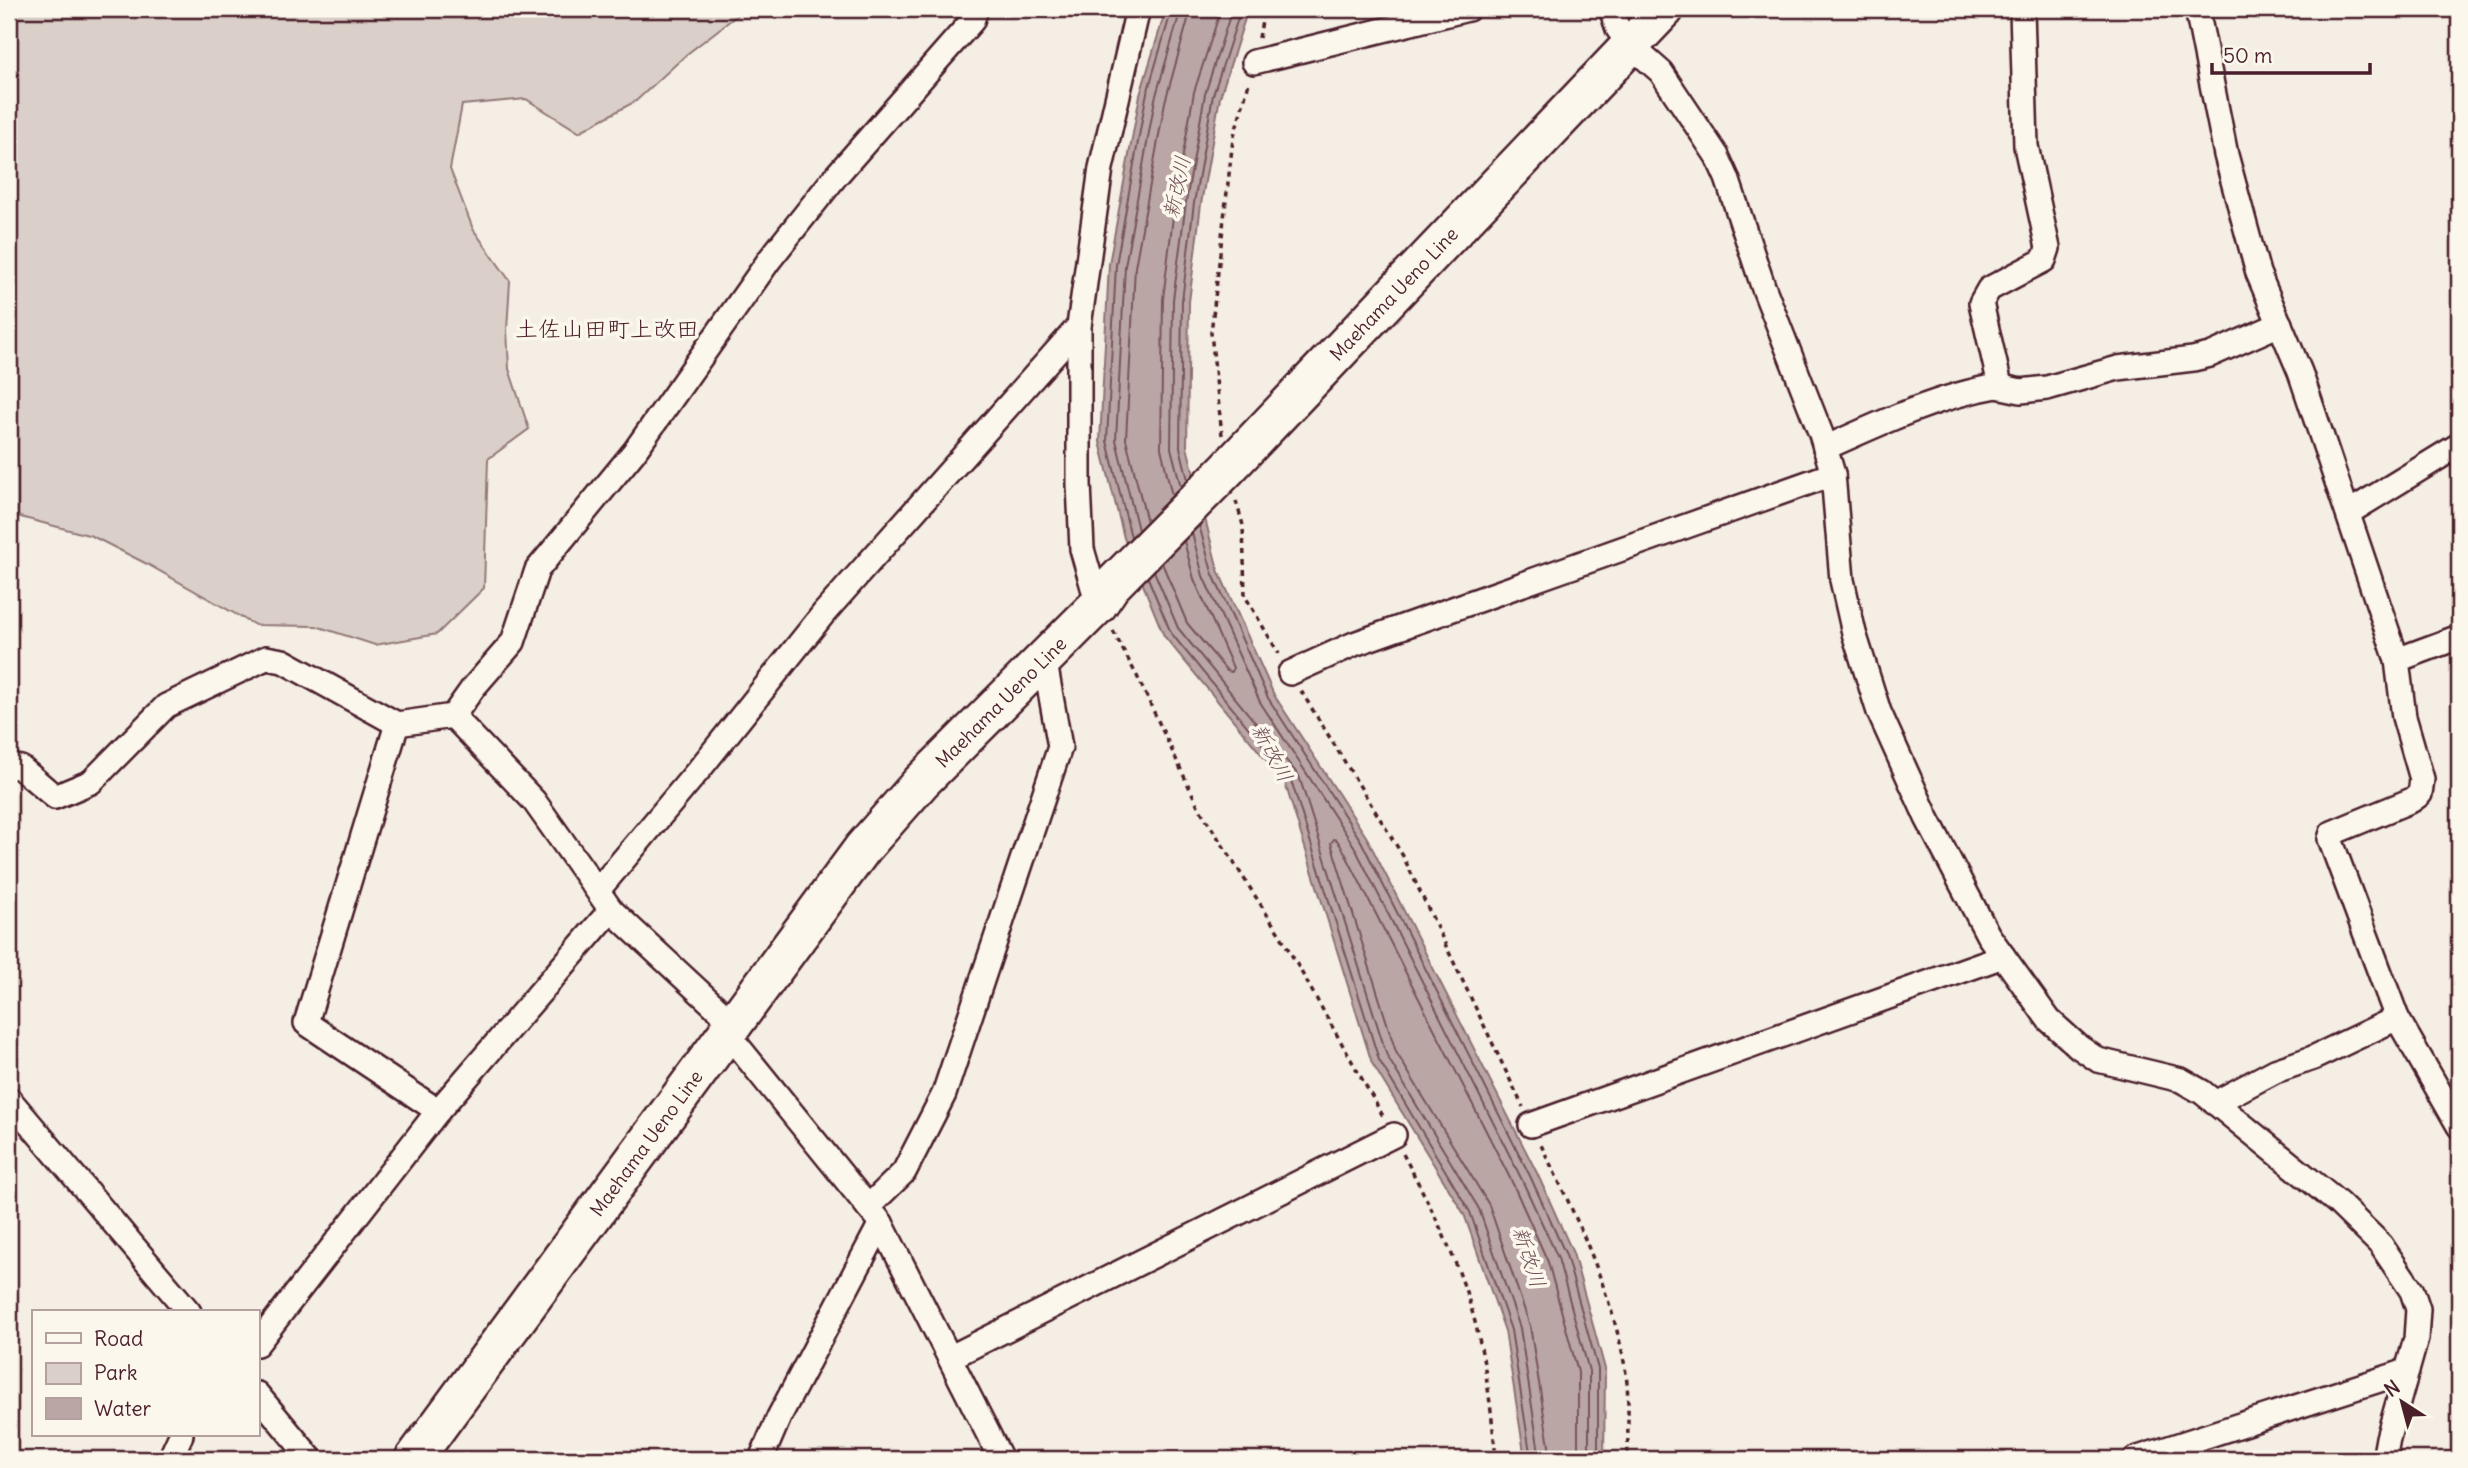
<svg xmlns="http://www.w3.org/2000/svg" width="2468" height="1468" viewBox="0 0 2468 1468" font-family="Delius,'Klee One',sans-serif">
  <rect width="100%" height="100%" fill="#f4eee4"/>
  <filter id="ink" filterUnits="userSpaceOnUse"><feTurbulence type="fractalNoise" baseFrequency=".0143" numOctaves="2"/><feDisplacementMap in="SourceGraphic" scale="14" xChannelSelector="R" yChannelSelector="G"/><feConvolveMatrix kernelMatrix="1 2 1 2 8 2 1 2 1" color-interpolation-filters="sRGB"/></filter>
  <g filter="url(#ink)">
    <path fill="#dbd0c9" stroke="#92787a" stroke-width="2" d="M9,9H745L687,54L636,101L579,132L526,99L462,105L450,169L473,229L510,281L507,330L509,369L529,429L488,459L484,588L437,634L375,645L316,626L255,625L147,564L92,536L9,514Z"/>
    <path fill="#baa7a5" stroke="#8d7174" stroke-width="2" d="M1166,9H1248L1220,97L1201,204L1189,302L1187,447L1218,570L1274,695L1367,838L1537,1173L1573,1253L1605,1369L1604,1459H1525L1505,1331L1464,1214L1372,1063L1285,783L1164,636L1124,538L1100,442L1109,264L1140,95Z"/>
    <g fill="none" stroke-linecap="round" stroke-linejoin="round">
      <g stroke="#77555c" stroke-width="2">
        <path d="M1188,480L1180,447L1182,301L1194,203L1213,95L1241,9"/>
        <path d="M1181,487L1171,448L1173,300L1186,202L1205,94L1232,9"/>
        <path d="M1172,496L1161,448L1163,299L1175,200L1194,92L1221,9"/>
        <path d="M1147,522L1126,439L1135,267L1165,102L1191,9"/>
        <path d="M1199,525L1212,572L1268,698L1361,841L1530,1176L1566,1255L1598,1369V1459"/>
        <path d="M1138,530L1116,440L1125,266L1155,99L1181,9"/>
        <path d="M1192,533L1203,576L1260,702L1354,846L1522,1180L1558,1258L1589,1371V1459"/>
        <path d="M1131,537L1107,441L1116,265L1146,97L1172,9"/>
        <path d="M1162,563L1187,623L1227,671L1232,672L1233,668L1194,579L1184,541"/>
        <path d="M1154,571L1178,628L1299,776L1387,1056L1479,1209L1520,1328L1540,1459"/>
        <path d="M1148,578L1171,633L1291,780L1379,1060L1470,1212L1511,1330L1531,1459"/>
        <path d="M1551,1459L1530,1326L1489,1205L1396,1052L1331,843L1334,839L1337,840L1344,851L1513,1184L1548,1262L1578,1372V1459"/>
      </g>
      <g stroke="#4a1f2b" stroke-width="28">
        <g id="street">
          <path d="M1611,9L1618,29L1629,44L1661,72L1717,156L1727,178L1763,286L1821,434L1833,474L1842,580L1854,633L1879,712L1927,818L1988,935L2049,1020L2079,1047L2098,1060L2181,1080L2202,1092L2338,1203L2381,1245L2412,1291L2418,1309L2416,1339L2388,1438L2386,1449L2388,1459"/>
          <path d="M2197,9L2226,155L2258,273L2300,372L2397,660L2459,637"/>
          <path d="M1254,62L1468,9"/>
          <path d="M1997,386L2021,391L2047,388L2118,368L2193,359L2210,355L2280,324"/>
          <path d="M1825,448C1880,423 1938,396 1997,386L1999,381L1981,303L1989,289L2044,260L2048,248L2026,146L2022,9"/>
          <path d="M2348,513L2459,445"/>
          <path d="M1098,605L1082,549L1079,484V326L1101,168L1138,9"/>
          <path d="M2397,660L2404,717L2422,779L2420,794L2412,800L2332,833L2330,839L2397,1018"/>
          <path d="M1290,673L1354,644L1833,474"/>
          <path d="M453,716L534,801L611,910L735,1025"/>
          <path d="M9,765L21,768L55,797L91,782L166,706L266,658L283,661L397,724"/>
          <path d="M598,890L702,766L824,613L1079,326"/>
          <path d="M728,1034L881,1223L1001,1459"/>
          <path d="M9,1099L189,1312"/>
          <path d="M2215,1103L2275,1071L2313,1058L2397,1018L2459,1126"/>
          <path d="M438,1111L306,1023L397,724L453,716L473,688L513,642L537,570L634,452L770,259L835,177L972,21L976,9"/>
          <path d="M1531,1125L2003,956"/>
          <path d="M868,1207L904,1172L944,1094L1060,747L1044,657"/>
          <path d="M257,1344L438,1111L611,910"/>
          <path d="M951,1357L1394,1135"/>
          <path d="M257,1394L311,1459"/>
          <path d="M170,1459L181,1435"/>
          <path d="M761,1459L779,1417L881,1223"/>
          <path d="M2135,1459L2407,1371"/>
        </g>
      </g>
      <g stroke="#4a1f2b" stroke-width="42">
        <g id="primary">
          <path id="s1" d="M414,1459L863,848L921,782L1098,605L1111,586L1227,469L1665,9"/>
        </g>
      </g>
      <g stroke="#4a1f2b" stroke-width="3.5" stroke-dasharray="5 5" stroke-linecap="butt">
        <path d="M1259,38L1264,9"/>
        <path d="M1222,435L1211,333L1233,139L1249,83"/>
        <path d="M1236,501L1243,525L1245,596L1279,654"/>
        <path d="M1113,631L1137,676L1199,808L1282,938L1383,1116"/>
        <path d="M1301,691L1403,856L1523,1107"/>
        <path d="M1541,1145C1576,1216 1611,1289 1625,1367C1630,1397 1627,1429 1628,1459"/>
        <path d="M1403,1154C1428,1201 1453,1250 1469,1301C1485,1352 1491,1406 1496,1459"/>
      </g>
      <use href="#street" stroke="#fbf7ec" stroke-width="23"/>
      <use href="#primary" stroke="#fbf7ec" stroke-width="37"/>
    </g>
  </g>
  <g text-anchor="middle" stroke-width="7" stroke-linejoin="round" paint-order="stroke">
    <g font-size="19" fill="#4a1f2b" stroke="#fbf7ec">
      <text dy="7" stroke="none"><textPath href="#s1" startOffset="1526">Maehama Ueno Line</textPath></text>
      <text dy="7" stroke="none"><textPath href="#s1" startOffset="959">Maehama Ueno Line</textPath></text>
      <text dy="7" stroke="none"><textPath href="#s1" startOffset="392">Maehama Ueno Line</textPath></text>
    </g>
    <g font-size="21" font-style="italic" fill="#714f56" stroke="#fbf7ec">
      <text transform="translate(1177 187) rotate(-78)" y="7">新改川</text>
      <text transform="translate(1272 753) rotate(62)" y="7">新改川</text>
      <text transform="translate(1529 1257) rotate(72)" y="7">新改川</text>
    </g>
    <g font-size="23" fill="#4a1f2b" stroke="#fbf7ec">
      <text x="607" y="337">土佐山田町上改田</text>
    </g>
  </g>
  <rect width="2468" height="1468" fill="none" stroke="#fbf7ec" stroke-width="35"/>
  <rect x="18" y="18" width="2433" height="1433" fill="none" stroke="#4a1f2b" stroke-width="2.5" filter="url(#ink)"/>
  <rect x="32" y="1310" width="228" height="126" fill="#fbf7ec" stroke="#b4a19f" stroke-width="2"/>
  <rect x="46" y="1333" width="35" height="10" fill="#fbf7ec" stroke="#b4a19f" stroke-width="2"/>
  <text x="94" y="1346" font-size="21" fill="#4a1f2b">Road</text>
  <rect x="46" y="1363" width="35" height="21" fill="#dbd0c9" stroke="#b4a19f" stroke-width="2"/>
  <text x="94" y="1380" font-size="21" fill="#4a1f2b">Park</text>
  <rect x="46" y="1398" width="35" height="21" fill="#baa7a5" stroke="#b4a19f" stroke-width="2"/>
  <text x="94" y="1416" font-size="21" fill="#4a1f2b">Water</text>
  <g transform="translate(2402 1402) rotate(324)" stroke="#fbf7ec" stroke-width="5" paint-order="stroke">
  <path d="M0-5L12 26L0 18L-12 26Z" fill="#4a1f2b"/>
  <text y="-10" font-size="19" font-weight="bold" text-anchor="middle" fill="#4a1f2b">N</text>
  </g>
  <path d="M2212 63v10h158v-10" fill="none" stroke="#4a1f2b" stroke-width="3.5"/>
  <text x="2223" y="63" font-size="21" fill="#4a1f2b" stroke="#fbf7ec" stroke-width="5" paint-order="stroke">50 m</text>
</svg>
